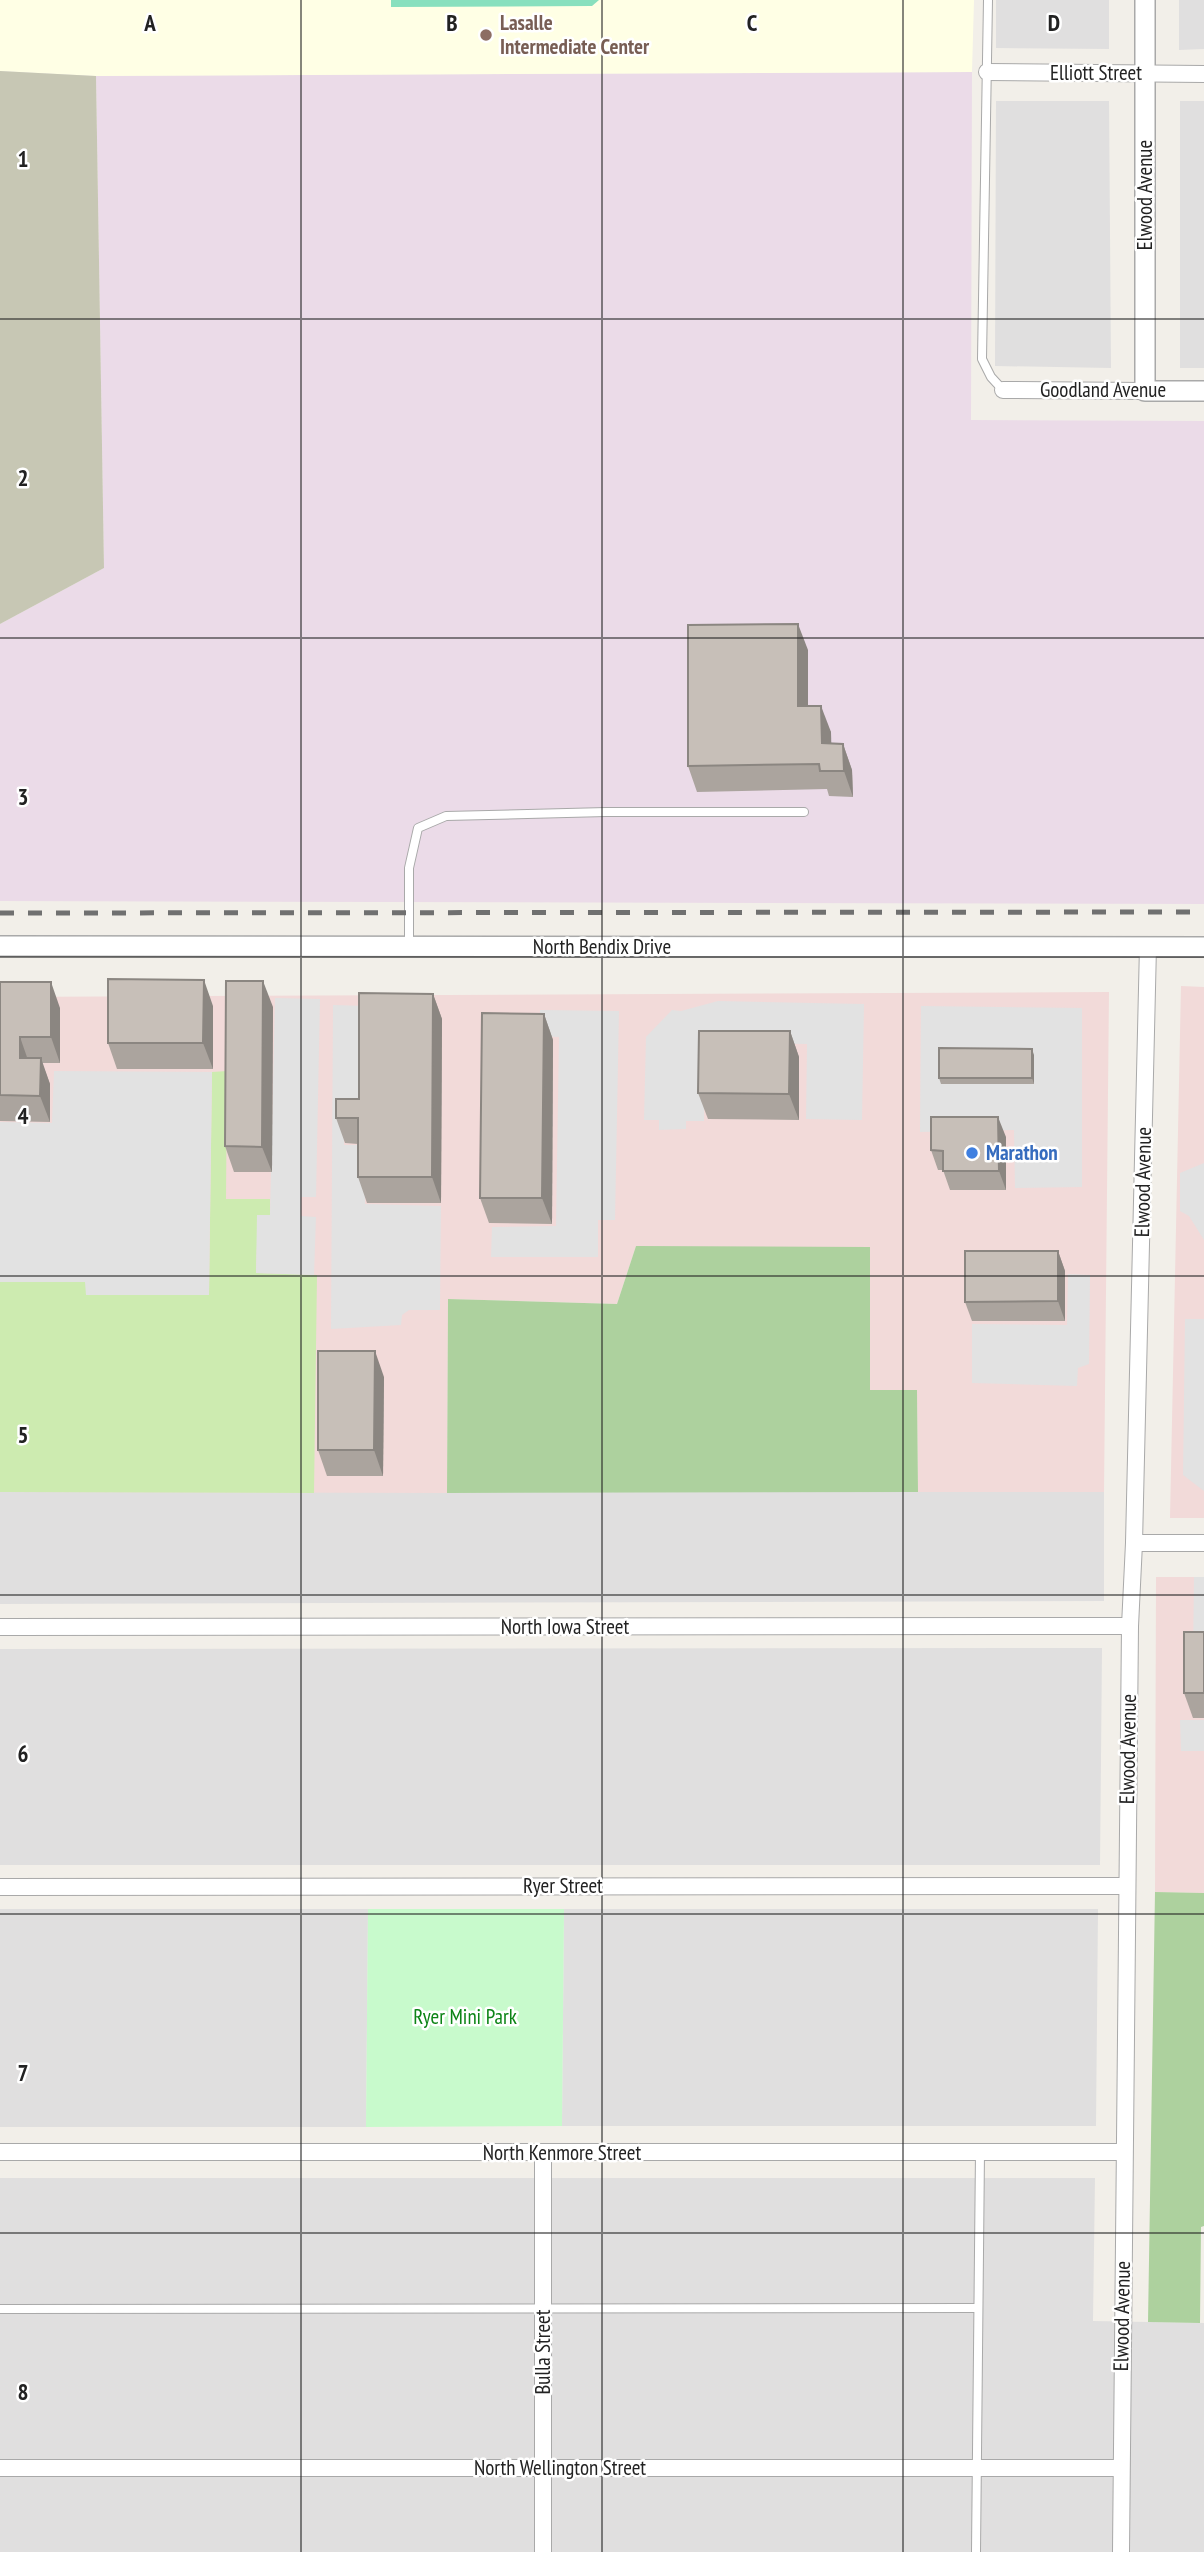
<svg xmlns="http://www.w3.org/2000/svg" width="1204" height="2552" viewBox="0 0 1204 2552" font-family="'PT Sans Narrow',sans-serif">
  <rect width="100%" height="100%" fill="#f2efe9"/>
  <g fill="#e0dfdf">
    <path d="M996,0H1109V49L996,48Z"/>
    <path d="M1179,0H1204V49L1179,50Z"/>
    <path d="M996,101H1109L1111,368L995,366Z"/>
    <rect x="1180" y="101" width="24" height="267"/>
    <path d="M0,1492H1104V1601L0,1604Z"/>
    <path d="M1102,1648L1100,1865H0V1649Z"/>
    <path d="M0,1909H368L366,2127H0Z"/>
    <path d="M564,1909H1098L1096,2126H562Z"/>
    <path d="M0,2178H1095L1093,2321L1204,2323V2552H0Z"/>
  </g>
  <g fill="#f2dad9">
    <path d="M1181,986L1204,987V1518H1170Z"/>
    <path d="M1109,992L1104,1492H918L917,1390H870L636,1246L617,1304L448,1299L447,1493L0,1492V997Z"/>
    <path d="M1156,1577H1204V1893L1155,1892Z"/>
  </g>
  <path fill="#ebdbe8" d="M972,72L971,420L1204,421V904L0,901V624L104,568L96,76Z"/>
  <path fill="#ffffe5" d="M0,0H974L972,72L96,76L0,71Z"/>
  <path fill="#c7c7b4" d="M0,71L96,76L104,568L0,624Z"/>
  <path fill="#cdebb0" d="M227,1071L226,1199H270V1215H258L256,1273L317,1275L314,1493L0,1492V1282H86V1295H209L212,1072Z"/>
  <g fill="#add19e">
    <path d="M636,1246L870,1247V1390H917L918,1492L447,1493L448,1299L617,1304Z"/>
    <path d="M1155,1892L1204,1893V2226L1201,2227L1200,2323L1148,2322Z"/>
  </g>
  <path fill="#c8facc" d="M368,1909H564L562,2126L366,2127Z"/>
  <path fill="#88e0be" d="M391,0H599L592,6L391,7Z"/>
  <g fill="#e2e2e2">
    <path d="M275,998L320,999L316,1197H301V1216L316,1217L314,1275L256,1273L257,1215H270Z"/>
    <path d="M718,1001L864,1004L862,1120L806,1119L807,1044L705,1043L704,1121H686V1129L659,1130V1120H644L646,1037L672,1010L681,1011Z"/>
    <path d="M333,1005L366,1006L365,1121H344V1145H366L365,1204L441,1206L440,1310H409L402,1315L401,1325L331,1329Z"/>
    <path d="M921,1006L1082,1008V1187L1015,1188L1014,1130L920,1132Z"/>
    <path d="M540,1010L619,1011L615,1220H598V1257H491L492,1227L556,1226L559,1037L539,1036Z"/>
    <path d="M54,1071L212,1072L209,1295H86L85,1282H0V1122L52,1123Z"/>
    <path d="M1204,1163V1240L1189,1216L1180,1211V1173Z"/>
    <path d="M1068,1274L1090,1275L1089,1364L1078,1368L1077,1386L972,1383V1324L1067,1325Z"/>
    <path d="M1185,1319H1204V1491L1183,1475Z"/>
    <path d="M1194,1577H1204V1656H1193Z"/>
    <path d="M1180,1720H1204V1751H1181Z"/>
  </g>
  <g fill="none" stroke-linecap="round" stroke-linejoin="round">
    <g stroke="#a9a9a9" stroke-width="10">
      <g id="service">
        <path d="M988,0L982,359L991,377L1003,390"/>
        <path d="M409,947V868L418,828L446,816L606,812H804"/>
        <path d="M0,2309L978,2308"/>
        <path d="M976,2552L980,2152"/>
      </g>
    </g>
    <g stroke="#a9a9a9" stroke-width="18">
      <g id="minor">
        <path d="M987,72L1204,74"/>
        <path d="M1003,390L1145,391"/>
        <path d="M1134,1543H1204"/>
        <path d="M0,1627L1130,1626"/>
        <path d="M0,1887L1126,1886"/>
        <path d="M0,2152H1123"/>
        <path d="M543,2153V2552"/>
        <path d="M0,2468H1121"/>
        <path d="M1121,2552L1130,1626L1134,1543L1148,946"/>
      </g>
    </g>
    <g stroke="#a9a9a9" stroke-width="22">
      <g id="tertiary">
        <path d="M1145,0V391H1204"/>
        <path d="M0,946L1204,947"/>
      </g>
    </g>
    <use href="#service" stroke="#fff" stroke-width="8"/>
    <use href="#minor" stroke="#fff" stroke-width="16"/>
    <use href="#tertiary" stroke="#fff" stroke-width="19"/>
    <path stroke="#707070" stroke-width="5" stroke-dasharray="14 14" stroke-linecap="butt" d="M0,913L1204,912"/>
  </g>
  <g fill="#aba49e">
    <path d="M808,650V706L831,732V744H843L852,770L853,797L829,796L827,789L697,792L688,766Z"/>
    <path d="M0,982L60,1008V1063H42L50,1084V1122L0,1121Z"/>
    <path d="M433,994L442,1019L441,1203H367L358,1177V1144L345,1143L336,1118L359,1099Z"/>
    <path d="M213,1006V1069H117L108,1043Z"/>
    <path d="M273,1007L272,1172H234L225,1146Z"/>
    <path d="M544,1014L553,1040L552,1224L489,1223L480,1198Z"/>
    <path d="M790,1031L799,1057V1120L708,1119L698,1093Z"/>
    <path d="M1034,1055V1084H941L939,1078Z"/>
    <path d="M1006,1137V1190H950L943,1170H938L931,1150Z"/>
    <path d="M1058,1251L1065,1271V1321H972L965,1302Z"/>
    <path d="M384,1377L383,1476H327L318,1450Z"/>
    <path d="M1204,1632V1718H1193L1184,1693Z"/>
  </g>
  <g fill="#8b8681">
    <path d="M798,624L808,650V732L798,706Z"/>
    <path d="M821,706L831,732L832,769L822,743Z"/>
    <path d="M843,744L852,770L853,797L844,771Z"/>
    <path d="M204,980L213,1006V1069L203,1043Z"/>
    <path d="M263,981L273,1007L272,1172L262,1147Z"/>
    <path d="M51,982L60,1008V1063L51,1037Z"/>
    <path d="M433,994L442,1019L441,1203L432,1177Z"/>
    <path d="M544,1014L553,1040L552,1224L542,1198Z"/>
    <path d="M790,1031L799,1057V1120L789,1094Z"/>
    <path d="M20,1037L29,1063L20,1058Z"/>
    <path d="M1032,1049L1034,1055V1084L1032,1078Z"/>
    <path d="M41,1058L50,1084V1122L40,1096Z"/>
    <path d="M998,1117L1006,1137V1190L999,1171Z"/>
    <path d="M1058,1251L1065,1271V1321L1058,1301Z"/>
    <path d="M375,1351L384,1377L383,1476L374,1450Z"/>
  </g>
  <g fill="#c7bfb8" stroke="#8b8681" stroke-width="2">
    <path d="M798,624V706H821L822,743L843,744L844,771H820L819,764L688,766V625Z"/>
    <path d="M108,979L204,980L203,1043H108Z"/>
    <path d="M226,981H263L262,1147L225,1146Z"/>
    <path d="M0,982H51V1037H20V1058H41L40,1096L0,1095Z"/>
    <path d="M359,993L433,994L432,1177H358V1118H336V1099H359Z"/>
    <path d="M482,1013L544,1014L542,1198H480Z"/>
    <path d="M699,1031H790L789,1094L698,1093Z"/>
    <path d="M939,1048L1032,1049V1078H939Z"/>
    <path d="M931,1117H998L999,1171H943V1151L931,1150Z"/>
    <path d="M965,1251H1058V1301L965,1302Z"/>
    <path d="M318,1351H375L374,1450H318Z"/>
    <rect x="1184" y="1632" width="20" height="61"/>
  </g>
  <path fill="none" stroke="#222" stroke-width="2" stroke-opacity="0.55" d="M301,0V2552M602,0V2552M903,0V2552M0,319H1204M0,638H1204M0,957H1204M0,1276H1204M0,1595H1204M0,1914H1204M0,2233H1204"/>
  <circle fill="#8d6e63" stroke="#fff" stroke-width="2.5" cx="486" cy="35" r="7"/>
  <circle fill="#3f7fe0" stroke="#fff" stroke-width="2.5" cx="972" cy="1153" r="7"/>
  <g text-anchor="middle" stroke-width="5" stroke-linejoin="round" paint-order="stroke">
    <g font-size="21" font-weight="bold" fill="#785e54" stroke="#fff" text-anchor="start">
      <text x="500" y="30">Lasalle<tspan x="500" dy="24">Intermediate Center</tspan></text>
    </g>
    <g font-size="21" fill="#222" stroke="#fff">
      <text x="1096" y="80">Elliott Street</text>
      <text transform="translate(1145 195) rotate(-90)" y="7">Elwood Avenue</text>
      <text x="1103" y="397">Goodland Avenue</text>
      <text x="602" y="954">North Bendix Drive</text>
      <text transform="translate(1143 1182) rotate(-89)" y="7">Elwood Avenue</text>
      <text x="565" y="1634">North Iowa Street</text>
      <text transform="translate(1128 1749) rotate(-89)" y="7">Elwood Avenue</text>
      <text x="563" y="1893">Ryer Street</text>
      <text x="562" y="2160">North Kenmore Street</text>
      <text transform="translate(1122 2316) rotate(-89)" y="7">Elwood Avenue</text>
      <text transform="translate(543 2352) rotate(-90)" y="7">Bulla Street</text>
      <text x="560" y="2475">North Wellington Street</text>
    </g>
    <g font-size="21" font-weight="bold" fill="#366cbe" stroke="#fff" text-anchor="start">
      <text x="986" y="1160">Marathon</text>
    </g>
    <g font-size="21" fill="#0c8416" stroke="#fff">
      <text x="465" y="2024">Ryer Mini Park</text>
    </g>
  </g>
  <g font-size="23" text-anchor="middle" font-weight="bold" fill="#222" stroke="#fff" stroke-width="5" stroke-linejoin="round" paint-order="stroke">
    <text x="150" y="31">A</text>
    <text x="452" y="31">B</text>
    <text x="752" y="31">C</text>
    <text x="1054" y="31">D</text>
    <text x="23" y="167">1</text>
    <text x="23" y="486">2</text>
    <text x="23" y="805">3</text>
    <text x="23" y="1124">4</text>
    <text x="23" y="1443">5</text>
    <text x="23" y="1762">6</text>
    <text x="23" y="2081">7</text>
    <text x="23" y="2400">8</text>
  </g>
</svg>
